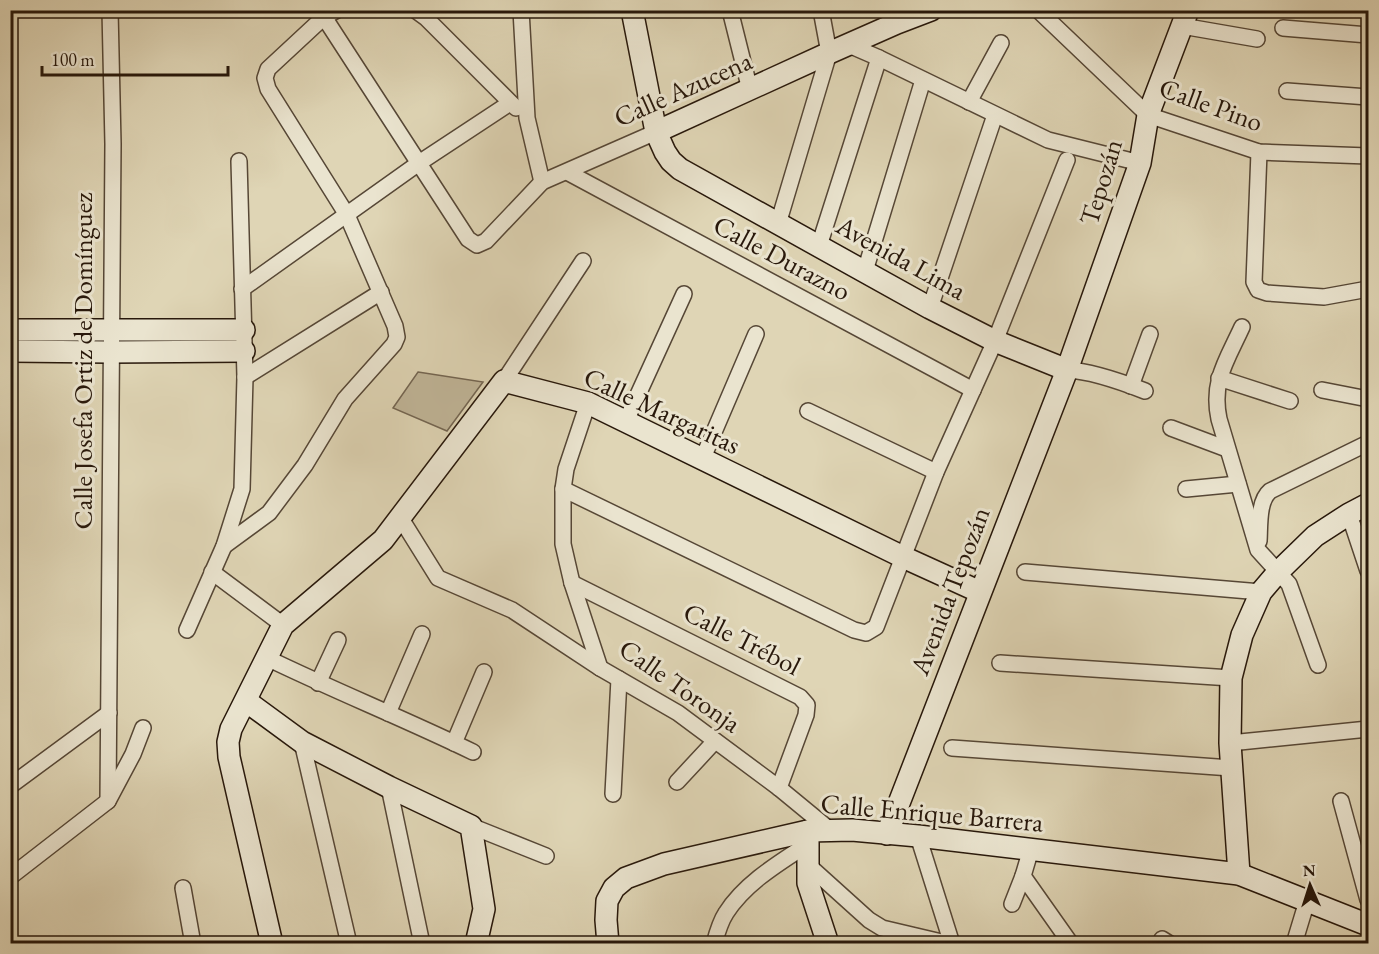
<svg xmlns="http://www.w3.org/2000/svg" width="1379" height="954" viewBox="0 0 1379 954" font-family="'EB Garamond',serif">
  <rect width="100%" height="100%" fill="#dfd5b5"/>
  <filter id="stains"><feTurbulence type="fractalNoise" baseFrequency=".00333" numOctaves="4"/><feColorMatrix values="0 0 0 0 .2 0 0 0 0 .09 0 0 0 0 .02 0 0 0 .5 -.17"/></filter>
  <radialGradient id="worn" r=".72"><stop offset=".6" stop-color="#630" stop-opacity="0"/><stop offset="1" stop-color="#630" stop-opacity=".3"/></radialGradient>
  <path fill="#c0b598" stroke="#746652" stroke-width="1.5" d="M418,372L483,382L447,431L393,408Z"/>
  <g fill="none" stroke-linecap="round" stroke-linejoin="round">
    <g stroke="#564736" stroke-width="18">
      <g id="street">
        <path d="M415,10L426,18L516,108"/>
        <path d="M521,10L527,118L542,182"/>
        <path d="M730,10L750,90"/>
        <path d="M1038,10L1148,115L1259,152L1368,156"/>
        <path d="M324,17L468,239L477,245L486,241L542,182L656,132"/>
        <path d="M1182,26L1257,39"/>
        <path d="M1283,28L1368,35"/>
        <path d="M849,45L879,58L1048,140L1140,163"/>
        <path d="M1287,91L1368,97"/>
        <path d="M969,102L1001,43"/>
        <path d="M1259,152L1254,282L1258,290L1267,293L1324,297L1368,289"/>
        <path d="M567,172L973,390"/>
        <path d="M778,224L829,53L821,10"/>
        <path d="M819,246L879,58"/>
        <path d="M865,271L923,80"/>
        <path d="M242,289L419,163L510,103"/>
        <path d="M930,308L995,115"/>
        <path d="M1242,327C1227,360 1211,381 1219,419L1258,550L1289,584L1318,665"/>
        <path d="M1067,370C1092,371 1122,382 1145,391"/>
        <path d="M245,377L381,292"/>
        <path d="M1219,378L1290,401"/>
        <path d="M504,381L583,261"/>
        <path d="M1131,386L1150,334"/>
        <path d="M1322,390L1368,399"/>
        <path d="M588,403L566,469L563,489V544L572,583L600,668"/>
        <path d="M808,411L936,472"/>
        <path d="M626,421L684,294"/>
        <path d="M1171,428L1227,449"/>
        <path d="M702,460L756,334"/>
        <path d="M563,489L854,630L866,633L876,627L936,472L995,341L1067,160"/>
        <path d="M1186,489L1238,484"/>
        <path d="M1349,514L1368,571"/>
        <path d="M400,517L438,578L512,610L600,668L678,713L779,788L830,830"/>
        <path d="M1259,541C1260,527 1258,501 1270,491L1368,443"/>
        <path d="M224,546L269,513L305,465L345,399L394,344L397,337L395,326L347,215L268,89L265,78L268,69L324,17L337,10"/>
        <path d="M212,572L283,625"/>
        <path d="M1025,572L1261,592"/>
        <path d="M572,583L800,697L807,705L806,715L779,788"/>
        <path d="M187,630L224,546L242,489L245,377L239,161"/>
        <path d="M267,658C335,691 405,719 473,752"/>
        <path d="M1000,663L1231,678"/>
        <path d="M318,683L338,640"/>
        <path d="M388,713L422,634"/>
        <path d="M302,742L349,944"/>
        <path d="M454,743L484,672"/>
        <path d="M1230,743L1368,729"/>
        <path d="M952,748L1231,768"/>
        <path d="M677,782L715,741"/>
        <path d="M10,786L109,713"/>
        <path d="M389,787L422,944"/>
        <path d="M613,794L619,679"/>
        <path d="M108,801L113,144L110,10"/>
        <path d="M1341,801L1368,900"/>
        <path d="M471,826L546,856"/>
        <path d="M918,836L952,944"/>
        <path d="M1031,849L1023,876L1071,944"/>
        <path d="M808,865L869,920L882,928L950,944"/>
        <path d="M10,877L108,801L133,754L143,728"/>
        <path d="M183,888L193,944"/>
        <path d="M1012,904L1023,876"/>
        <path d="M1162,939L1170,944"/>
        <path d="M714,944C717,933 720,922 726,913C745,883 779,863 808,844"/>
        <path d="M1294,944L1307,901"/>
      </g>
    </g>
    <g stroke="#28180b" stroke-width="24">
      <g id="secondary">
        <path d="M632,10L656,132L665,152L671,161L680,169L930,308L995,341L1067,370"/>
        <path d="M656,132L829,53L897,23L931,10"/>
        <path d="M10,330H244"/>
        <path d="M10,351L110,352L244,351"/>
        <path d="M246,701L302,742L389,787L471,826L484,909L476,944"/>
        <path d="M808,831V883L828,944"/>
        <path d="M887,834L1067,370L1140,163L1148,115L1188,10"/>
        <path d="M1239,874L1230,743L1231,678L1242,635L1261,592L1278,572L1315,536L1349,514L1368,504"/>
        <path d="M272,944L229,757L228,742L231,729L283,625L383,540L504,381L588,403L903,557L980,592"/>
        <path d="M608,944L606,920L607,901L614,888L626,878L664,864L808,831L852,830L918,836L1239,874L1368,925"/>
      </g>
    </g>
    <use href="#street" stroke="#eae4cf" stroke-width="15"/>
    <use href="#secondary" stroke="#eae4cf" stroke-width="21"/>
  </g>
  <g text-anchor="middle" stroke-width="6" stroke-linejoin="round" paint-order="stroke">
    <g font-size="27" fill="#28180b" stroke="#eae4cf">
      <text transform="translate(683 89) rotate(-24)" y="9">Calle Azucena</text>
      <text transform="translate(1211 105) rotate(20)" y="9">Calle Pino</text>
      <text transform="translate(1101 182) rotate(-73)" y="9">Tepozán</text>
      <text transform="translate(782 258) rotate(28)" y="9">Calle Durazno</text>
      <text transform="translate(901 258) rotate(29)" y="9">Avenida Lima</text>
      <text transform="translate(83 361) rotate(-90)" y="9">Calle Josefa Ortiz de Domínguez</text>
      <text transform="translate(662 411) rotate(25)" y="9">Calle Margaritas</text>
      <text transform="translate(950 591) rotate(-69)" y="9">Avenida Tepozán</text>
      <text transform="translate(742 639) rotate(27)" y="9">Calle Trébol</text>
      <text transform="translate(680 686) rotate(35)" y="9">Calle Toronja</text>
      <text transform="translate(932 813) rotate(5)" y="9">Calle Enrique Barrera</text>
    </g>
  </g>
  <rect width="1379" height="954" fill="none" stroke="#dfd5b5" stroke-width="36"/>
  <rect x="12" y="12" width="1355" height="930" fill="none" stroke="#28180b" stroke-width="3"/>
  <rect x="18" y="18" width="1343" height="918" fill="none" stroke="#28180b" stroke-width="1.5"/>
  <g transform="translate(1310 885) rotate(357)" stroke="#eae4cf" stroke-width="4.5" paint-order="stroke">
  <path d="M0-4.5L10 22L0 15L-10 22Z" fill="#28180b"/>
  <text y="-9" font-size="16" font-weight="bold" text-anchor="middle" fill="#28180b">N</text>
  </g>
  <path d="M42 66v9h186v-9" fill="none" stroke="#28180b" stroke-width="3"/>
  <text x="51" y="66" font-size="18" fill="#28180b" stroke="#eae4cf" stroke-width="4.5" paint-order="stroke">100 m</text>
  <rect width="100%" height="100%" filter="url(#stains)"/>
  <rect width="100%" height="100%" fill="url(#worn)"/>
</svg>
